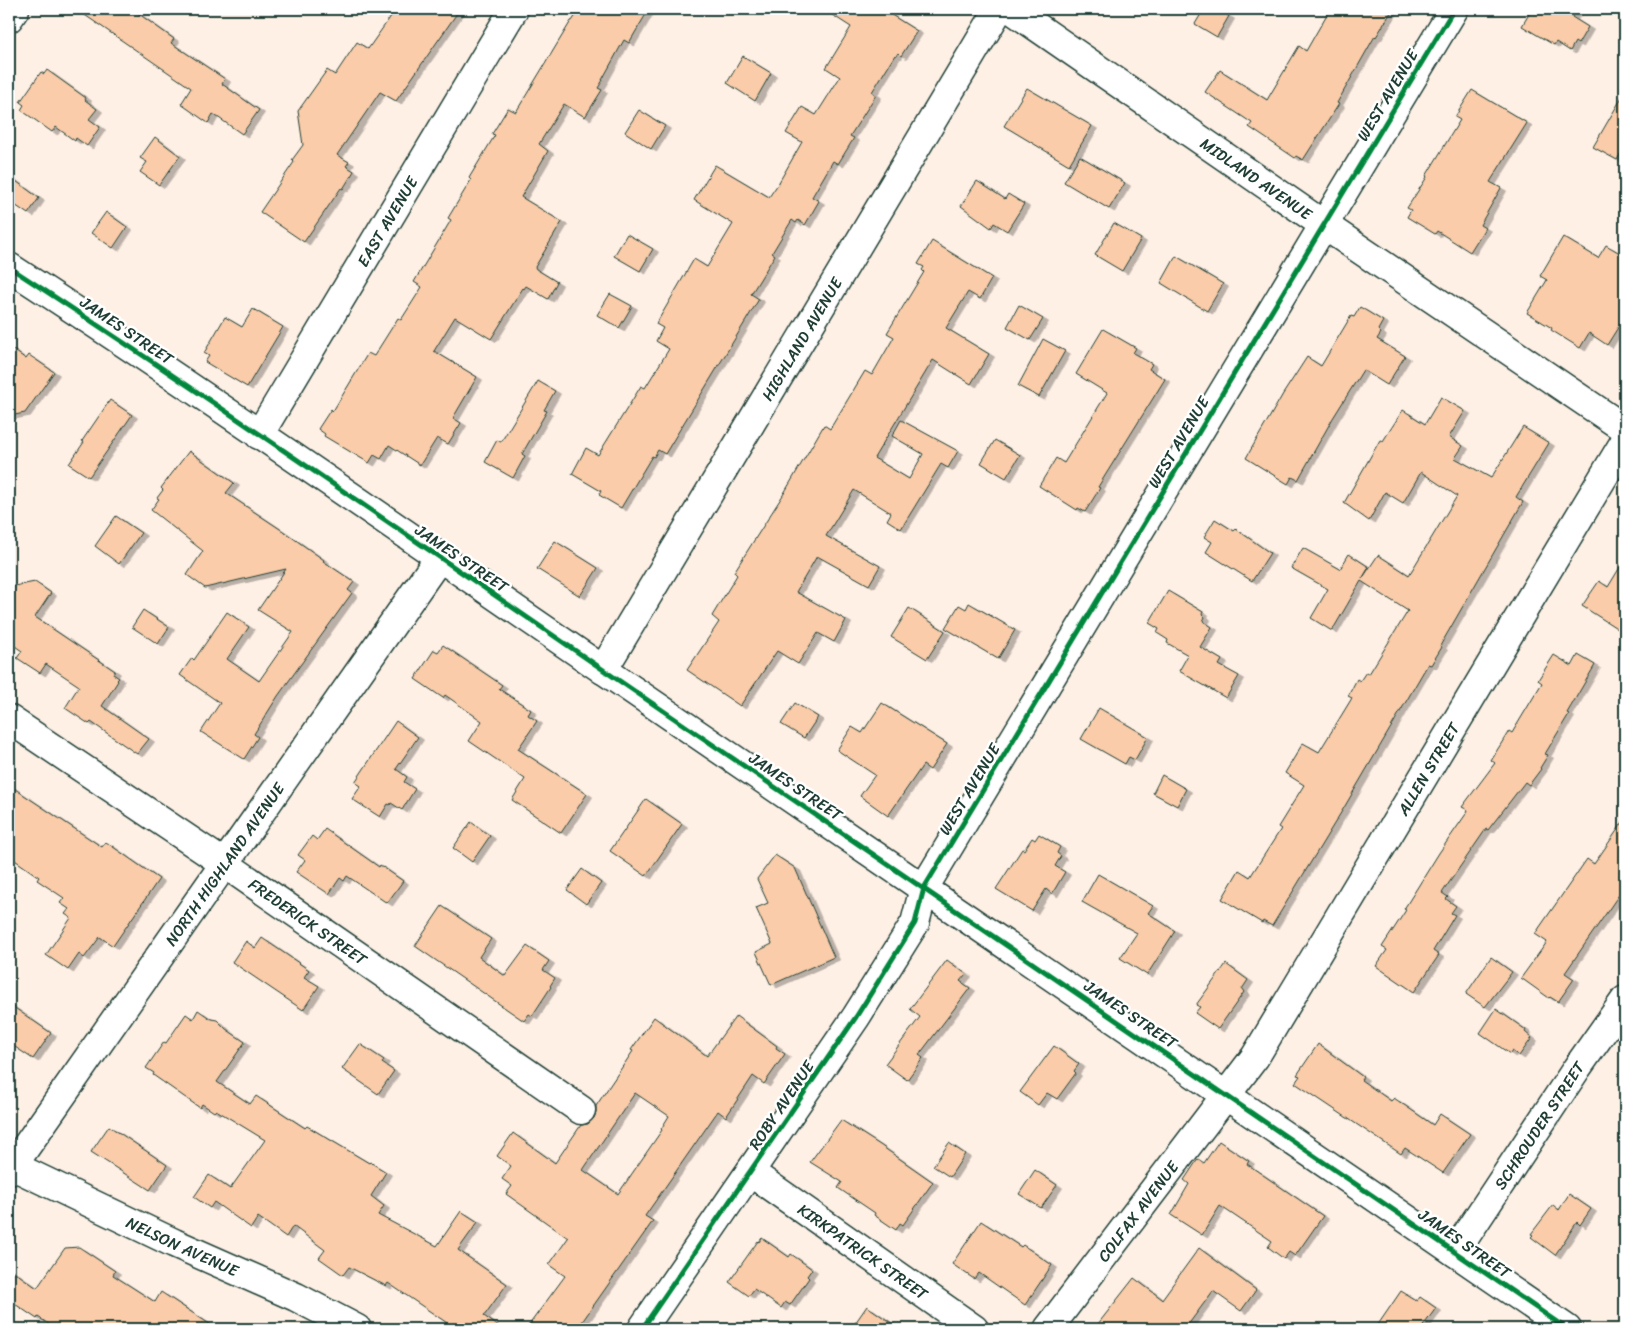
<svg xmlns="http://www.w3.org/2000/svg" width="1634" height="1338" viewBox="0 0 1634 1338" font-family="Sriracha,sans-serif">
  <defs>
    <filter id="shadow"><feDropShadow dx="5.5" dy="3" stdDeviation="0" flood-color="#0004"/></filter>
  </defs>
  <rect width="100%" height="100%" fill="#fef0e5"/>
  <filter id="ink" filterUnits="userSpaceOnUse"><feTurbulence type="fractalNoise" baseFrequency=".02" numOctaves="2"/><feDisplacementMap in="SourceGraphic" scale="10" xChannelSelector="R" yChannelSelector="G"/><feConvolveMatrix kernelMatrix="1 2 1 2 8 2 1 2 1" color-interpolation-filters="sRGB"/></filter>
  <g filter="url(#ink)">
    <g fill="#facca9" stroke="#1f3d34" fill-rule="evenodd" filter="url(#shadow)">
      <path d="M76,9H132L174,39L171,43L225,79L222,84L259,110L242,134L213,114L208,123L181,104L191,88Z"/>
      <path d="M396,9H460L396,101L380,92L337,155L349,162L346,166L354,171L343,189L341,188L304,242L260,212L294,162L292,160L303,145L298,111L327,70L335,75L357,42L368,49Z"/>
      <path d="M580,9H649L629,43L624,40L602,80H603L598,88L602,90L585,117L564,104L539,144L548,151L521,197L562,222L535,267L536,269L557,282L548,299L526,286L524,289L523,288L491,339L455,317L434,351L477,377L453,418L461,423L448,444L437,438L420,465L389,445L381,459L374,455L369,463L324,436L325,434L318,429L331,409L333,411L368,353L374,356L398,318L401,320L422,287L414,282L451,220L448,218L471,180L469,178L495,135L492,134L508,108L516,112L571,21H572Z"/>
      <path d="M823,9H882L917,31L901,56L898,53L896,56L895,55L872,92L876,95L850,136L854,138L838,164L833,161L812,197L819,201L805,225L798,220L796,223L792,220L772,253L775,255L751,294L759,299L665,454L658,450L654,457L652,456L621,508L599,495L601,491L572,474L586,448L598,455L641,386L645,388L669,349L656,341L663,328L656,324L694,259L707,267L733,224L694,200L715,165L769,197L778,184L802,142L786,133L802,107L816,115L840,77L826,68L851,27Z"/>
      <path d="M1204,9H1216L1229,16L1217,37L1195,24Z"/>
      <path d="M1330,9H1393L1376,37L1375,36L1337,103L1339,104L1303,160L1296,156L1295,158L1249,127L1252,123L1205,92L1220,70L1267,100L1299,46L1306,51Z"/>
      <path d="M1532,9H1577L1572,17L1588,27L1578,44L1575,42L1570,51L1556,42L1554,45L1522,26Z"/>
      <path d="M743,56L771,73L755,101L727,83Z"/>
      <path d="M47,70L86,98L85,100L97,109L89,119L100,127L87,146L76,138L75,141L56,127L52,132L21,110L24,105L20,102L41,72L44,74Z"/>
      <path d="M1027,88L1092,126L1069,165L1004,126Z"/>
      <path d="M1472,90L1527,123L1490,182L1501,188L1480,225L1485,228L1470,252L1437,231L1435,234L1407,217L1411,210L1407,208L1427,177L1426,176L1460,120L1455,117Z"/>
      <path d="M1625,92V146L1617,160L1593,147Z"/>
      <path d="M639,110L665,126L651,149L625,132Z"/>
      <path d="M155,137L180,156L159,185L140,172L147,162L140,158Z"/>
      <path d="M1080,156L1125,183L1109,209L1064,182Z"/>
      <path d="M9,176L39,198L28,214L9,201Z"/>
      <path d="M977,181L1005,199L1008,194L1024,204L1007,231L994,223L991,228L961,206Z"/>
      <path d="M106,212L127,227L113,248L91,233Z"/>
      <path d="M1114,223L1141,239L1122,271L1095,255Z"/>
      <path d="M627,234L653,249L640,271L614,256Z"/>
      <path d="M1563,237L1598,258L1606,245L1625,256V310L1621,317L1624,318L1607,345L1589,333L1580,348L1551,330L1552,328L1527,313L1547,280L1540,276Z"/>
      <path d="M932,241L992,278L980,299L968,292L946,328L989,354L971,384L933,360L874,458L909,479L923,454L892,436L901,420L958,451L948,468L941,464L901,529L887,520L891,513L854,490L826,536L880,566L869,585L817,556L796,592L846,620L834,642L818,633L798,664L777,651L740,706L687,670L719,622L712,616L737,575L734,572L783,495L824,425L830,429L865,371L872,375L894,337L887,333L924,272L922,270L924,267L918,264Z"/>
      <path d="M1176,256L1223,284L1207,311L1161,283Z"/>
      <path d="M610,294L632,306L619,328L597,315Z"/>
      <path d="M1019,305L1043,319L1030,340L1007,327Z"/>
      <path d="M1360,307L1383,321L1378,330L1381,333L1377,339L1405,356L1387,385L1363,370L1333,418L1298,480L1292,477L1288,484L1246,458L1283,394L1307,357L1321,366L1351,316L1354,317Z"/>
      <path d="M253,309L283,327L247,387L205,362L209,356L204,353L225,317L242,327Z"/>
      <path d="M1103,329L1136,348L1133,353L1152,364L1149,369L1165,379L1098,487L1100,488L1085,512L1078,508L1077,510L1039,486L1056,458L1064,463L1107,393L1076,374Z"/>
      <path d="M1043,339L1065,351L1039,397L1018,386Z"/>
      <path d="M9,347L26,359L29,355L54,372L25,413L9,416Z"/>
      <path d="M538,381L555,391L544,410L547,411L522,454L525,456L513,478L485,462L497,440L501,442Z"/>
      <path d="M1441,397L1465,411L1449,437L1463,446L1455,458L1491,478L1523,427L1549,443L1516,497L1523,502L1440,646L1442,647L1431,665L1428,664L1345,806L1272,926L1263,921L1262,923L1222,899L1239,870L1250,877L1281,829L1278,827L1304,785L1285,773L1303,743L1319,752L1352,698L1348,696L1357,679L1360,681L1366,672L1369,674L1372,669L1408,611L1361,581L1332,631L1311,618L1328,589L1291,568L1303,548L1340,569L1349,554L1369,567L1362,579L1378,555L1409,575L1457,496L1421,472L1403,503L1385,492L1369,521L1344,503L1380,440L1383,441L1403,410L1425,424Z"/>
      <path d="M110,400L132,415L89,477L69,464L84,442L82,441Z"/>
      <path d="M995,440L1020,455L1006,478L981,463Z"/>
      <path d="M189,451L234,483L226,493L283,531L324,560L323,561L354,582L348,590L352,593L278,696L254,734L258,737L244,759L201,732L220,703L180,675L192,658L194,660L227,612L249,627L227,659L259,681L293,632L258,610L286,569L205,588L187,575L203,551L151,510L159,499L157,498L163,490L161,488Z"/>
      <path d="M116,516L141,533L119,564L95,546Z"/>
      <path d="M1215,519L1234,531L1236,529L1270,553L1252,581L1206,552L1212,542L1204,537Z"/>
      <path d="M555,541L598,568L580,596L537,569Z"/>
      <path d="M1625,559V618L1618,629L1582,606L1599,581L1608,587Z"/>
      <path d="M35,582L51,593L35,617L115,671L113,674L119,678L117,680L118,681L102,706L149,739L137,754L91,722L89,724L65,708L79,686L46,664L40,673L17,658L22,651L9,642V587Z"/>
      <path d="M1168,591L1203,612L1202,614L1205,617L1203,621L1212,627L1200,647L1222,660L1219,665L1239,676L1226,698L1179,671L1188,655L1167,643L1168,640L1157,633L1159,629L1149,623Z"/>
      <path d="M969,603L1015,630L998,659L945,628L959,605L966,609Z"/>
      <path d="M909,608L945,631L927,659L891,637Z"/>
      <path d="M143,610L169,627L158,644L132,627Z"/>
      <path d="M443,645L502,685L499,689L531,710L528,715L537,721L518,749L587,794L561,833L512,800L525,779L469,741L482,721L445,695L443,698L415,679L434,650L438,652Z"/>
      <path d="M1554,655L1572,666L1578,655L1595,665L1567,713L1569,714L1545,754L1548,755L1540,768L1541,769L1529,785L1525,782L1488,830L1486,829L1442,893L1448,897L1446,899L1456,906L1451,913L1455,915L1433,951L1439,955L1414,992L1376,966L1387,950L1382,947L1406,910L1404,909L1439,853L1466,814L1468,810L1462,807L1495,763L1491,760L1509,731L1512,733L1542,683L1538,680Z"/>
      <path d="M795,703L818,717L804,738L781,724Z"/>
      <path d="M882,703L947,744L930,770L923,765L888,816L860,796L875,775L837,750L852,727L862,733Z"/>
      <path d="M1099,708L1148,737L1135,760L1129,757L1125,764L1081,739Z"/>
      <path d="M396,721L418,737L396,769L407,777L404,782L415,789L402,810L391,803L390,805L388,804L380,817L352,799L361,786L355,782Z"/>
      <path d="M1162,775L1186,789L1177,806L1153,793Z"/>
      <path d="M9,785L102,847L106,842L159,879L113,946L100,937L84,958L79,954L68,970L46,955L71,918L65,914L69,909L60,903L64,898L37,880L39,877L9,856Z"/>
      <path d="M646,799L682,824L646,876L610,851Z"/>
      <path d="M1625,819V886L1565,973L1574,979L1558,1002L1550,997L1549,998L1521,978L1547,942L1535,934L1587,859L1594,864Z"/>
      <path d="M471,822L490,836L472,862L453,848Z"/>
      <path d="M325,829L379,867L380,865L403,881L387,903L347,876L344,881L340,878L329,894L296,872L305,860L298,855L312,836L317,840Z"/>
      <path d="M1039,834L1060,847L1057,853L1061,856L1055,866L1065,872L1052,894L1046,889L1032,911L996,889L1022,849L1024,850L1032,838L1035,840Z"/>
      <path d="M775,855L795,868L834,957L771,985L756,952L772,944L756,908L768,903L757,879Z"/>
      <path d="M582,869L601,883L586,904L567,890Z"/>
      <path d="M1098,874L1153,906L1148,913L1175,931L1147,975L1120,958L1137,933L1082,902Z"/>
      <path d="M442,906L491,939L479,957L505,976L527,946L549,961L543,970L555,978L550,986L551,987L532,1016L529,1014L524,1021L415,946Z"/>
      <path d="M262,938L309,970L304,977L319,986L303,1010L232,962L246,941L255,948Z"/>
      <path d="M1491,957L1512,972L1485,1007L1466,994Z"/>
      <path d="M947,960L966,974L960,981L970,988L919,1055L923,1058L907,1080L885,1064L920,1017L910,1009Z"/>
      <path d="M1226,964L1248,980L1242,989L1244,992L1218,1029L1195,1013L1200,1007L1196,1005Z"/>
      <path d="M9,1004L51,1033L33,1059L9,1043Z"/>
      <path d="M1496,1009L1526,1030L1525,1032L1532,1038L1519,1056L1512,1051L1510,1054L1480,1033Z"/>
      <path d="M198,1010L211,1019L217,1020L226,1029L245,1042L217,1082L250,1104L256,1096L305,1128L307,1126L369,1163L370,1162L386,1172L371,1196L384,1206L378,1215L437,1246L461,1211L478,1222L458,1250L507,1284L484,1316L502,1329H456L388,1283L386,1286L349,1267L343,1275L319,1258L325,1250L293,1226L286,1237L258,1217L251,1228L214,1202L210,1208L194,1197L209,1175L230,1189L265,1140L216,1110L214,1112L202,1104L200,1108L153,1075L154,1073L146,1068L164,1042L166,1043L186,1014L193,1019Z"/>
      <path d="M736,1016L777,1046L776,1048L785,1054L764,1084L753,1076L726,1117L718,1111L645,1216L653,1221L577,1329H526L565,1276L549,1265L568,1238L506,1194L512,1186L502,1179L511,1166L497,1156L513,1133L555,1163L581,1125L588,1124L594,1118L596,1112V1106L633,1051L631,1050L654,1017L707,1056ZM635,1093L669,1116L661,1129L662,1130L618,1194L583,1170Z"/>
      <path d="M360,1044L384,1060L382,1063L394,1071L378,1094L342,1069Z"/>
      <path d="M1318,1044L1363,1077L1361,1080L1391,1101L1394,1098L1433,1125L1440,1114L1470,1134L1443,1173L1405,1148L1401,1154L1295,1083L1300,1076L1297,1075Z"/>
      <path d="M1054,1046L1079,1064L1074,1071L1076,1073L1057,1099L1047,1093L1038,1105L1020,1092Z"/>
      <path d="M841,1120L880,1145L933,1182L903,1225L900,1223L896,1230L874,1215L875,1213L838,1188L842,1182L810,1162Z"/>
      <path d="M109,1126L167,1165L150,1190L91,1152Z"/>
      <path d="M1219,1141L1249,1161L1247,1164L1323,1216L1295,1256L1289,1252L1284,1259L1268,1247L1272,1241L1220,1206L1202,1235L1171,1215L1189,1184L1184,1180L1198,1159L1204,1163Z"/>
      <path d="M949,1143L965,1154L950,1177L933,1166Z"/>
      <path d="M1035,1170L1057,1185L1041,1208L1019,1194Z"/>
      <path d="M1569,1194L1591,1209L1580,1225L1577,1222L1555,1255L1531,1237L1533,1235L1531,1234L1553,1205L1559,1210Z"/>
      <path d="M981,1221L1021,1247L1023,1245L1052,1265L1025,1305L979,1273L974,1279L952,1264Z"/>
      <path d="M762,1238L789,1257L791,1254L812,1269L807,1276L809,1278L790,1305L785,1302L781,1308L754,1289L749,1296L729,1282L758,1241L759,1242Z"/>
      <path d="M79,1247L115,1271L113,1275L155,1302L161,1292L217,1329H56L38,1317L37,1319L9,1300V1268L37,1288L65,1248Z"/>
      <path d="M1199,1248L1256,1290L1241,1311L1213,1291L1185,1329H1094L1134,1278L1162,1299Z"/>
      <path d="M1401,1291L1417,1301L1420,1297L1436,1308L1421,1329H1375Z"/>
      <path d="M867,1306L900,1329H851Z"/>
    </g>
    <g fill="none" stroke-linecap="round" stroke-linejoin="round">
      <g stroke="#1f3d34" stroke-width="31">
        <g id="minor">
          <path id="s1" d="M1011,9L1324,225L1625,429"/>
          <path id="s2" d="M259,435L514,9"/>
          <path id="s3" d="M603,670L999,9"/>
          <path id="s4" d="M9,719L225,864L581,1110"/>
          <path id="s5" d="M9,1164L174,1243L296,1297L357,1329"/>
          <path id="s6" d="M9,1171L439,558"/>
          <path id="s7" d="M750,1172L974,1329"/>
          <path id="s8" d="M1455,1252L1577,1068L1625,1000"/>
          <path d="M642,1329L856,1017L915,923L924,888L1454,9"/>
          <path id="s9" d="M1048,1329L1255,1057L1625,441"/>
        </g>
      </g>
      <g stroke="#1f3d34" stroke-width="31">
        <g id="tertiary">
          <path d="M9,18L15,9"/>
          <path d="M9,267C210,398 407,535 605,671C926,891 1247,1109 1567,1329"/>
        </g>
      </g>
      <use href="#minor" stroke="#fff" stroke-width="28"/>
      <use href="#tertiary" stroke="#fff" stroke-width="28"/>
      <g stroke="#fff" stroke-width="8">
        <g id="cycleway">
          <path d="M9,267C210,398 407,535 605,671C926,891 1247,1109 1567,1329"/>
          <path d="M642,1329L856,1017L915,923L924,888L1454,9"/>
        </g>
      </g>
      <use href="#cycleway" stroke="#00873e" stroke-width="5"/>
    </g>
  </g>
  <g text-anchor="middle" stroke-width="5" stroke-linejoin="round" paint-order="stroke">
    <g font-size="16" fill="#1f3d34" stroke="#fff">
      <text transform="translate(1387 95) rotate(-59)" y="6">WEST AVENUE</text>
      <text dy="6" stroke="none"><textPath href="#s1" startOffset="298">MIDLAND AVENUE</textPath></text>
      <text dy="6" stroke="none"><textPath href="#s2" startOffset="249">EAST AVENUE</textPath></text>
      <text transform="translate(127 330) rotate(34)" y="6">JAMES STREET</text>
      <text dy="6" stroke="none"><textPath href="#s3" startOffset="386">HIGHLAND AVENUE</textPath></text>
      <text transform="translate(1178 442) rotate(-59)" y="6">WEST AVENUE</text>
      <text transform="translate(462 558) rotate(34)" y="6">JAMES STREET</text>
      <text dy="6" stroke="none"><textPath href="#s9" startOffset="678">ALLEN STREET</textPath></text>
      <text transform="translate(796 786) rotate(34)" y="6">JAMES STREET</text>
      <text transform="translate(969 789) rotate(-59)" y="6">WEST AVENUE</text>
      <text dy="6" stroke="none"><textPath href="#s6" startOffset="375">NORTH HIGHLAND AVENUE</textPath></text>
      <text dy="6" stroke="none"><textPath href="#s4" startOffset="361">FREDERICK STREET</textPath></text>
      <text transform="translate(1131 1014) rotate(34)" y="6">JAMES STREET</text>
      <text transform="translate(781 1105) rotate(-56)" y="6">ROBY AVENUE</text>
      <text dy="6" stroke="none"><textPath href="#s8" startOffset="152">SCHROUDER STREET</textPath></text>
      <text dy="6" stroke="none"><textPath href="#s9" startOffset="148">COLFAX AVENUE</textPath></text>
      <text transform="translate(1465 1243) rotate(35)" y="6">JAMES STREET</text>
      <text dy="6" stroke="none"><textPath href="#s5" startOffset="192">NELSON AVENUE</textPath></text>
      <text dy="6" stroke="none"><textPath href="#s7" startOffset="138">KIRKPATRICK STREET</textPath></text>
    </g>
  </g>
  <rect width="1634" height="1338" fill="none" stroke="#fff" stroke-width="30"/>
  <rect x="15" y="15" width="1604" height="1308" fill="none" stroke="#1f3d34" stroke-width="2" filter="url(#ink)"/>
</svg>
